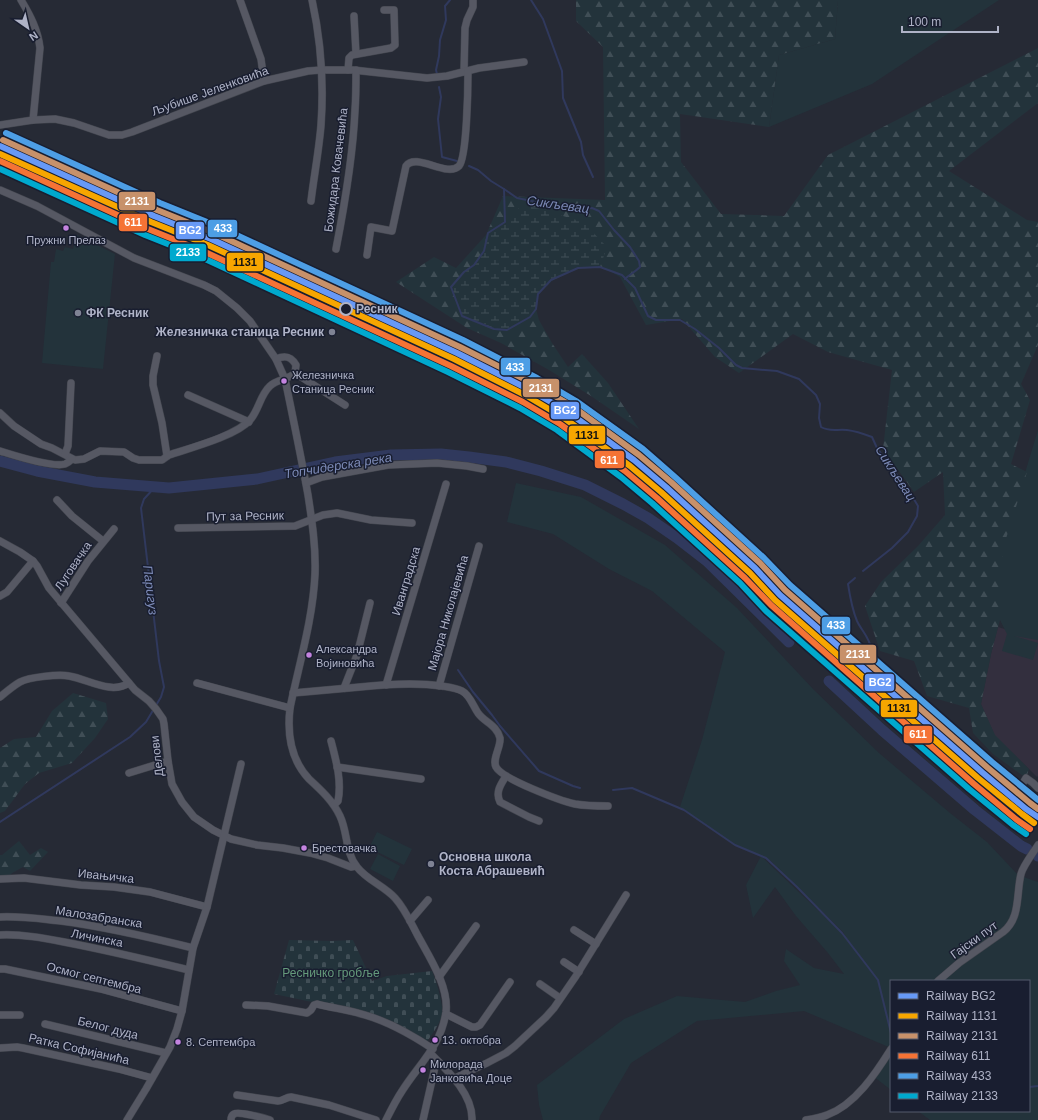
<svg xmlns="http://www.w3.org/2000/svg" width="1038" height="1120" viewBox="0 0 1038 1120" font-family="Helvetica,sans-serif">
  <defs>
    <pattern id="forest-firs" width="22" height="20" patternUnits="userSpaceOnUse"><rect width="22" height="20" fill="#23333b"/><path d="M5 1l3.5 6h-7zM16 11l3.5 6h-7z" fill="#404e56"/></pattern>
    <pattern id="wetland-marsh" width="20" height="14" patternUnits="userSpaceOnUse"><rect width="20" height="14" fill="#23333b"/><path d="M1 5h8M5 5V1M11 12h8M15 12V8" fill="none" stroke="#404e56"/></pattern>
    <pattern id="cemetery-stones" width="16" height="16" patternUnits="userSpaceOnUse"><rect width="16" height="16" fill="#23333b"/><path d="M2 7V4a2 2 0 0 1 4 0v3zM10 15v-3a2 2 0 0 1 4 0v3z" fill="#404e56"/></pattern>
  </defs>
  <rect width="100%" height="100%" fill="#262a35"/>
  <path fill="#332f3e" d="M998,627L1038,639V776L1037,777L1029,769L995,736L981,704L991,654Z"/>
  <g fill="#23333b" fill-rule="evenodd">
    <path d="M838,0H999L872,84L769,127L779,55L835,39Z"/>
    <path d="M77,235L115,254L103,369L42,363L51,262H54L56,249L63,251L65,247L73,249Z"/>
    <path d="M1038,430V640L1014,636L1038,643L1033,660L1002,651L1007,634L1000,620L999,558Z"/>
    <path d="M516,483L581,497L665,545L737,608L814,690L879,753L950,813L987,842L1018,875L1038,882V1120H930L918,1111H1029V981H891V1090L873,1076L891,1048L804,1011L697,1021L631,1063L600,1116L599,1120H543L539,1105L537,1085L624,1019L677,996L745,1002L776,991L800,985L784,961L786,949L814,968L844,974L828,953L796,916L775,887L753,918L746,885L761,856L735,845L680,807L702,740L725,652L652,591L609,569L553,534L507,522ZM762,857L771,861L843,932L846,937Z"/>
    <path d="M377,832L412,849L404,865L369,848Z"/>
    <path d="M378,854L400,866L393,881L370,869Z"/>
  </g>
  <g fill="url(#forest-firs)">
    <path d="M576,0H838L835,39L779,55L769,127L680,114L681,162L721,214L784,216L828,155L1038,48V103L949,171L1027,220L1038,222V345L1021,384L1030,400L1011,464L1027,472L1003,548L1000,620L991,654L981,704L995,735L1029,769L1026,778L993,754L973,733L969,708L927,696L914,661L880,651L865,606L881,582L918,546L945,515L943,472L914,492L883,449L892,370L828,352L793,334L739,373L715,357L682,319L646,325L620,277L603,267H585L578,268L551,280L538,294L536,309L539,320L552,343L568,367L582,354L608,383L639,429L591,396L549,370L501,343L467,328L396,282L434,257L456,268L486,235L503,196L605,200L603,47L576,21Z"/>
    <path d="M73,693L106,703L108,719L95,738L72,763L39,773L25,784L5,811L0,813V748L14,739L36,737L52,711Z"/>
    <path d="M19,841L30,855L41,848L48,852L30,871L23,867L12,873L8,878L0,879V855H2Z"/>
  </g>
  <path fill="url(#wetland-marsh)" d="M523,204L583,222L607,247L600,267L578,268L553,280L538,294L536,309L530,317L507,330L498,329L462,316L451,287L464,272L474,265L484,251L486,235L505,222Z"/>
  <path fill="url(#cemetery-stones)" d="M289,940L332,941L353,940L372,981L387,976L432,971C436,980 444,1006 442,1014C440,1024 432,1034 427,1042L364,1013L274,994Z"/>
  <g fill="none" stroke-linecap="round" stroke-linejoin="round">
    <g stroke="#30395d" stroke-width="2">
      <path d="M531,0L543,19L562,71L563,98L581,142L583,155L593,177"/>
      <path d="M437,74L436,70L439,56L440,40L446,20L445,6L450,0"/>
      <path d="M439,87L441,97L438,119L442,157L457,161"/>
      <path d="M469,166L478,170L491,181L504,189L505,222L488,233L484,251L474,265L464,272L451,287L462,316L494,329L507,330L530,317L536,309L538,294L551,280L578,268L600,267L622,275L635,288L648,316L656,320H680L695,329L719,348L736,365L742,368L777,371L799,379L816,395L820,404L819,418L821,427C829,432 837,429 847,430C855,431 864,434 872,437L877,448L909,491L918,506L917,516L908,532L892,548L863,571"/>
      <path d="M504,189L517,198L551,205L585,209L592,208L599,211L614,230L630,247L639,261L640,267C635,272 630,274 625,279"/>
      <path d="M855,578L848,584C850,597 852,609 857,621C861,630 870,638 871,649L867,654"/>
      <path d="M458,670L473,692L492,715L500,726L539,771L573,786L580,788"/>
      <path d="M613,790L632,788L684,810L735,845L766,858L797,887L842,933L878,980L891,1033"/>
      <path d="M0,822L130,737L146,722L161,697L164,687L159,661L141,508L144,499L155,487"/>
      <path d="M1029,1087L1038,1086"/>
    </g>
    <g stroke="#30395d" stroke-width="11">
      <path d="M0,461L37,471L95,482L169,488L257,479L335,462L391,455L441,454L469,457L506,462L541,471L585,485L623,504L648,518L677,538L708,562L789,642"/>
      <path d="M829,681L882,730L975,810L1021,846L1027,849"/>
      <path d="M1037,855L1038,856"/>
    </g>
    <g stroke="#42454e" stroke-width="8">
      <g id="minor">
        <path d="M21,0C30,15 38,30 40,48L33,120"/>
        <path d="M240,0L261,59L264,81"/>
        <path d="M354,16L356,54"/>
        <path d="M348,70L349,58L352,55L391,48L395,45L394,10H384"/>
        <path d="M464,72L465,28L467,20L473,7V0"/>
        <path d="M0,125L33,120L55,119L74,123L109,135H122L132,132L264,81L308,71L321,70H353L427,78L447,76L479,68L524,62"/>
        <path d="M0,190L37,206L134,258L204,285L216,291L237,308L250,321L276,359L285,379C293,418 301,456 308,495C312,521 316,547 315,574C313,619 299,664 290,708C287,734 291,760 309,779C321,790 333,801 340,816C348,833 345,852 357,867C367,880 384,886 395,898C405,909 411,923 418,936C430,958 449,987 446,1012C441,1046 419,1064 402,1091C396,1100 391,1110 386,1120"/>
        <path d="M311,201C314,176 319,150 321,125C324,83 321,41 312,0"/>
        <path d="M336,249C345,203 353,157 355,110C356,97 356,83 356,70"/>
        <path d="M367,255L371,227L392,231L406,166C416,152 447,178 459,166C467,157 468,86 468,71"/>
        <path d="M157,356L153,376V385L162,423L167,456"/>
        <path d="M295,373L345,405"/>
        <path d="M188,395L249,422"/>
        <path d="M0,413L14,426L41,444L52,448L75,460L84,459L100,451L124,452L133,458L139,460H162L169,455C190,448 236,436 250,420C259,410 260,395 270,386C277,379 288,380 295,373L296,365C291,356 285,355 276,359"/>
        <path d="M0,451C13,455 52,468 65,464C68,463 70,461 72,459"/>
        <path d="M65,454L68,446L71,383"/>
        <path d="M306,483L322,477L388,465L437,463L467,466L483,469"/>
        <path d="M57,500L72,516L103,541"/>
        <path d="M178,528L295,526L323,515L337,513L371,520L412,523"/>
        <path d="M0,541L20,552L33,561L37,566L49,588L135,690L149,701L156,709L163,719L164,724L168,761L172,784L182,802L194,817L213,830L231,839L257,845L283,848L310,853L328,858L351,867L356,866"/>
        <path d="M0,596L7,592L33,561"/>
        <path d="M61,603L88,561L114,529"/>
        <path d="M197,683L290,708"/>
        <path d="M386,685L446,484"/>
        <path d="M439,686L479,546"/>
        <path d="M344,688L357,655L370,603"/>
        <path d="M293,693C316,691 338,689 360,687C387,684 415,682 442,686C448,687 456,688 462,691C470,695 473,706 478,713C484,722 497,725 500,738C501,747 492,759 496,767C502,779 561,801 575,804C586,806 597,806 608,806"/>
        <path d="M0,697C6,692 13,686 20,682C29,677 59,674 69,676C88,679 111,695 129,683"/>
        <path d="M331,741C336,760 342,781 338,801L334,805"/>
        <path d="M337,767L421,779"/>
        <path d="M129,773L168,761"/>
        <path d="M506,776C501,784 495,792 500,802L529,817L539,821"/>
        <path d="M1038,788L1033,783L1026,778L1023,783L1021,787L1028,796L1038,805"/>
        <path d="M0,879L24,878L81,885L114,887L150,892L207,907"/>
        <path d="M0,917C21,916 41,919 61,921C107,927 149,937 193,948"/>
        <path d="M410,921L428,900"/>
        <path d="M574,930L596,944"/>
        <path d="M0,935C22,934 43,938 64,942C106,950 148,960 189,970"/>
        <path d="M564,962L579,972"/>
        <path d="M0,969H5L101,989L182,1011"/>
        <path d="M439,977L476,926"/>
        <path d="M938,981L959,963L1003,932C1021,918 1016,894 1021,874C1023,866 1033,853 1038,845"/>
        <path d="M540,984L560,998"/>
        <path d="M246,1005L268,1006L307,1013L311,1010L314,1005L317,1004C332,1008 349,1010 365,1015C389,1022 412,1035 433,1049"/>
        <path d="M446,1014L472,1027H476L480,1025L510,982"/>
        <path d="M0,1015H20"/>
        <path d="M45,1024L166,1053"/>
        <path d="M0,1048L17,1047L23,1048L119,1069L152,1078"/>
        <path d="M430,1053C447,1070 473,1094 472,1120"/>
        <path d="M455,1078L487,1063L506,1053L515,1046L546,1017L554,1008L576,976L626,895"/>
        <path d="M237,1095L278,1101C283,1101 286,1097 291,1097L329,1105L376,1120"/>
        <path d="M127,1120L146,1089L170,1047L177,1029L182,1011L193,948L207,907L241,764"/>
        <path d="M231,1120C231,1118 232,1115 234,1114C238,1111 264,1118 270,1120"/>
        <path d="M423,1120L435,1067L439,1062"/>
        <path d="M806,1120C813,1119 820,1118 827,1115C855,1105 876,1073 891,1049"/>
      </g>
    </g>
    <use href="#minor" stroke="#565863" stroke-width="7"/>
    <path stroke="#5a5d66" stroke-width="2" stroke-dasharray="4 4" stroke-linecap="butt" d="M60,177L92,197L124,213L313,301"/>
    <g stroke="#191e30" stroke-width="9">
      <path id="rail-1" d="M0,146L154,216L211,239L457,353L530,390L568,412L634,460L666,487L755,568L780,595L983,773L1026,809L1038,817"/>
    </g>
    <g stroke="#191e30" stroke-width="9">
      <path id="rail-2" d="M0,154L151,222L208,245L454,359L527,396L564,418L630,466L661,492L750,573L775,600L978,778L1022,814L1034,823"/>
    </g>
    <g stroke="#191e30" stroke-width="9">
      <path id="rail-3" d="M3,140L157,210L214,233L460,347L534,384L572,406L639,455L671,482L760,563L785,590L988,768L1030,803L1038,809"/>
    </g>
    <g stroke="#191e30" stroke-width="9">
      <path id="rail-4" d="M0,161L148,229L205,252L451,366L523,402L560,424L625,471L657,498L745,578L771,605L974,784L1017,820L1030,829"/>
    </g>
    <g stroke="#191e30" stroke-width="9">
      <path id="rail-5" d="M6,133L160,203L217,226L463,340L537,378L576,401L643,449L675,477L764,558L790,585L992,762L1038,800"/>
    </g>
    <g stroke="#191e30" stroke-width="9">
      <path id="rail-6" d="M0,169L145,235L203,258L448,372L520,408L557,430L621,477L652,503L740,583L766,611L969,789L1013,825L1026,834"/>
    </g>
    <use href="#rail-1" stroke="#6799f6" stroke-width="6"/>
    <use href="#rail-2" stroke="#f7a600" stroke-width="6"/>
    <use href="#rail-3" stroke="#c7916a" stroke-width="6"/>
    <use href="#rail-4" stroke="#f57335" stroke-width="6"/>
    <use href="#rail-5" stroke="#4d9ee5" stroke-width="6"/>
    <use href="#rail-6" stroke="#00a9ce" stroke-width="6"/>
  </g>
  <g fill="#c483df" stroke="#191e30" stroke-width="1.5">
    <circle cx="66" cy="228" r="3.5"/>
    <circle cx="284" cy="381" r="3.5"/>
    <circle cx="309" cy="655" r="3.5"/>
    <circle cx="304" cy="848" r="3.5"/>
    <circle cx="435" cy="1040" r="3.5"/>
    <circle cx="178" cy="1042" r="3.5"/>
    <circle cx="423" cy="1070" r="3.5"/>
  </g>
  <circle fill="#191e30" stroke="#afb3c7" stroke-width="2" cx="346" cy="309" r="6"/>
  <g fill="#7f8394" stroke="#191e30" stroke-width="1.5">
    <circle cx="78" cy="313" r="4"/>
    <circle cx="332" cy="332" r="4"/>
    <circle cx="431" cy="864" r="4"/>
  </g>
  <g text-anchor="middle" stroke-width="3" stroke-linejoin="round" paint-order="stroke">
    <g font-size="11" fill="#afb3c7" stroke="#191e30" text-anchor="start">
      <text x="66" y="244" text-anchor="middle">Пружни Прелаз</text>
      <text x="292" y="379">Железничка<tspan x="292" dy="14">Станица Ресник</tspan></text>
      <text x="316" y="653">Александра<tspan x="316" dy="14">Војиновића</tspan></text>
      <text x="312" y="852">Брестовачка</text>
      <text x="442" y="1044">13. октобра</text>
      <text x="186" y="1046">8. Септембра</text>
      <text x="430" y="1068">Милорада<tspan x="430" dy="14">Јанковића Доце</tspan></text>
    </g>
    <g font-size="12" fill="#afb3c7" stroke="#191e30">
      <text transform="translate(210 91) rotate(-20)" y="4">Љубише Јеленковића</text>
      <text transform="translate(336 170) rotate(-83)" y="4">Божидара Ковачевића</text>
      <text transform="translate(245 516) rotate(-1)" y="4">Пут за Ресник</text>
      <text transform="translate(73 566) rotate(-56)" y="4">Луговачка</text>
      <text transform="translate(406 581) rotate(-73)" y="4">Иванградска</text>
      <text transform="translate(448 613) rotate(-74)" y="4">Мајора Николајевића</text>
      <text transform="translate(157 756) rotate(-97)" y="4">Делови</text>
      <text transform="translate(106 876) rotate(6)" y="4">Ивањичка</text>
      <text transform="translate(99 917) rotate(9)" y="4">Малозабранска</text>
      <text transform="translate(97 938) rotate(11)" y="4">Личинска</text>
      <text transform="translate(974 940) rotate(-36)" y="4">Гајски пут</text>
      <text transform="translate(94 978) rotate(14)" y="4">Осмог септембра</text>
      <text transform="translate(108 1028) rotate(14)" y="4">Белог дуда</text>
      <text transform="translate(79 1049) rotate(13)" y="4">Ратка Софијанића</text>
    </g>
    <g font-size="12" font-weight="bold" fill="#afb3c7" stroke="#191e30" text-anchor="start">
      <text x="356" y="313">Ресник</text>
    </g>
    <g font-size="12" font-weight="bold" fill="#afb3c7" stroke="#191e30" text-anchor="start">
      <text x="86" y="317">ФК Ресник</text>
      <text x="324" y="336" text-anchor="end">Железничка станица Ресник</text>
      <text x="439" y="861">Основна школа<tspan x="439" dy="14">Коста Абрашевић</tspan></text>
    </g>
    <g font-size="12" fill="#659a7b" stroke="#191e30">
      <text x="331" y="977">Ресничко гробље</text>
    </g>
    <g font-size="13" font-style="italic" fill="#7c8ab6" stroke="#191e30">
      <text transform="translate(558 204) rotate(8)" y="5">Сикљевац</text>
      <text transform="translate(338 465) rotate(-9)" y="5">Топчидерска река</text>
      <text transform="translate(896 473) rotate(57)" y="5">Сикљевац</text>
      <text transform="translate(151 590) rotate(83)" y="5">Паригуз</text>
    </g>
  </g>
  <g stroke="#191e30" stroke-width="1.5">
    <rect x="118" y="191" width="38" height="20" rx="4" fill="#c7916a"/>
    <rect x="118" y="213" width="30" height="19" rx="4" fill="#f57335"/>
    <rect x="207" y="219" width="31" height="19" rx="4" fill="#4d9ee5"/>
    <rect x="175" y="221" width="30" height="19" rx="4" fill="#6799f6"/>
    <rect x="169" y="243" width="38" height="19" rx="4" fill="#00a9ce"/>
    <rect x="226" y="252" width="38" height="20" rx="4" fill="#f7a600"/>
    <rect x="500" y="357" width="31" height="19" rx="4" fill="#4d9ee5"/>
    <rect x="522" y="378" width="38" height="20" rx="4" fill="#c7916a"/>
    <rect x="550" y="401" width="30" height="19" rx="4" fill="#6799f6"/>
    <rect x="568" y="425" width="38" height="20" rx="4" fill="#f7a600"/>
    <rect x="594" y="450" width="31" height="19" rx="4" fill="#f57335"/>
    <rect x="821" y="616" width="30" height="19" rx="4" fill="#4d9ee5"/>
    <rect x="839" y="644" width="38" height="20" rx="4" fill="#c7916a"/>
    <rect x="864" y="673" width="31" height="19" rx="4" fill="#6799f6"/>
    <rect x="880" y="699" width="38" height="19" rx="4" fill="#f7a600"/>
    <rect x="903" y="725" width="30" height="19" rx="4" fill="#f57335"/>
  </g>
  <g font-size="11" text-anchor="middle" font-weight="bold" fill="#fff">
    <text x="137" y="205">2131</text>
    <text x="133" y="226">611</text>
    <text x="223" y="232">433</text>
    <text x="190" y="234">BG2</text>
    <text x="188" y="256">2133</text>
    <text x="515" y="371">433</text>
    <text x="541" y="392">2131</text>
    <text x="565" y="414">BG2</text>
    <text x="609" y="464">611</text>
    <text x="836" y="629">433</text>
    <text x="858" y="658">2131</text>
    <text x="880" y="686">BG2</text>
    <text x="918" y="738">611</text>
  </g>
  <g font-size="11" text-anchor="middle" font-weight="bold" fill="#111">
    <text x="245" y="266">1131</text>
    <text x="587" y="439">1131</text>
    <text x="899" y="712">1131</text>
  </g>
  <rect x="890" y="980" width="140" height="132" fill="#191e30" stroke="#555a6c"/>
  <rect x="898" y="993" width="20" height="6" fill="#6799f6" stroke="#555a6c"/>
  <text x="926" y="1000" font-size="12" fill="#afb3c7">Railway BG2</text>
  <rect x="898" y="1013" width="20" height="6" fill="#f7a600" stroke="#555a6c"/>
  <text x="926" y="1020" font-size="12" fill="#afb3c7">Railway 1131</text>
  <rect x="898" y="1033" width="20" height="6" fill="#c7916a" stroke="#555a6c"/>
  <text x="926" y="1040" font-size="12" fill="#afb3c7">Railway 2131</text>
  <rect x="898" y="1053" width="20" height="6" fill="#f57335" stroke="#555a6c"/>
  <text x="926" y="1060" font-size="12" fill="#afb3c7">Railway 611</text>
  <rect x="898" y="1073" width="20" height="6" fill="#4d9ee5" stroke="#555a6c"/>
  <text x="926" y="1080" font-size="12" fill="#afb3c7">Railway 433</text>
  <rect x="898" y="1093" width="20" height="6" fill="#00a9ce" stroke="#555a6c"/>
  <text x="926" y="1100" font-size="12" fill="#afb3c7">Railway 2133</text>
  <g transform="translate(28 28) rotate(146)" stroke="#191e30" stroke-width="3" paint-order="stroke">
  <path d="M0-3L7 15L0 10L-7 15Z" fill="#afb3c7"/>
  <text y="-6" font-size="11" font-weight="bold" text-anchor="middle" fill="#afb3c7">N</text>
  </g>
  <path d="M902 26v6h96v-6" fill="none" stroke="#afb3c7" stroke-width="2"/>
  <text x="908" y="26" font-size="12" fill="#afb3c7" stroke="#191e30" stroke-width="3" paint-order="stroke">100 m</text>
</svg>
